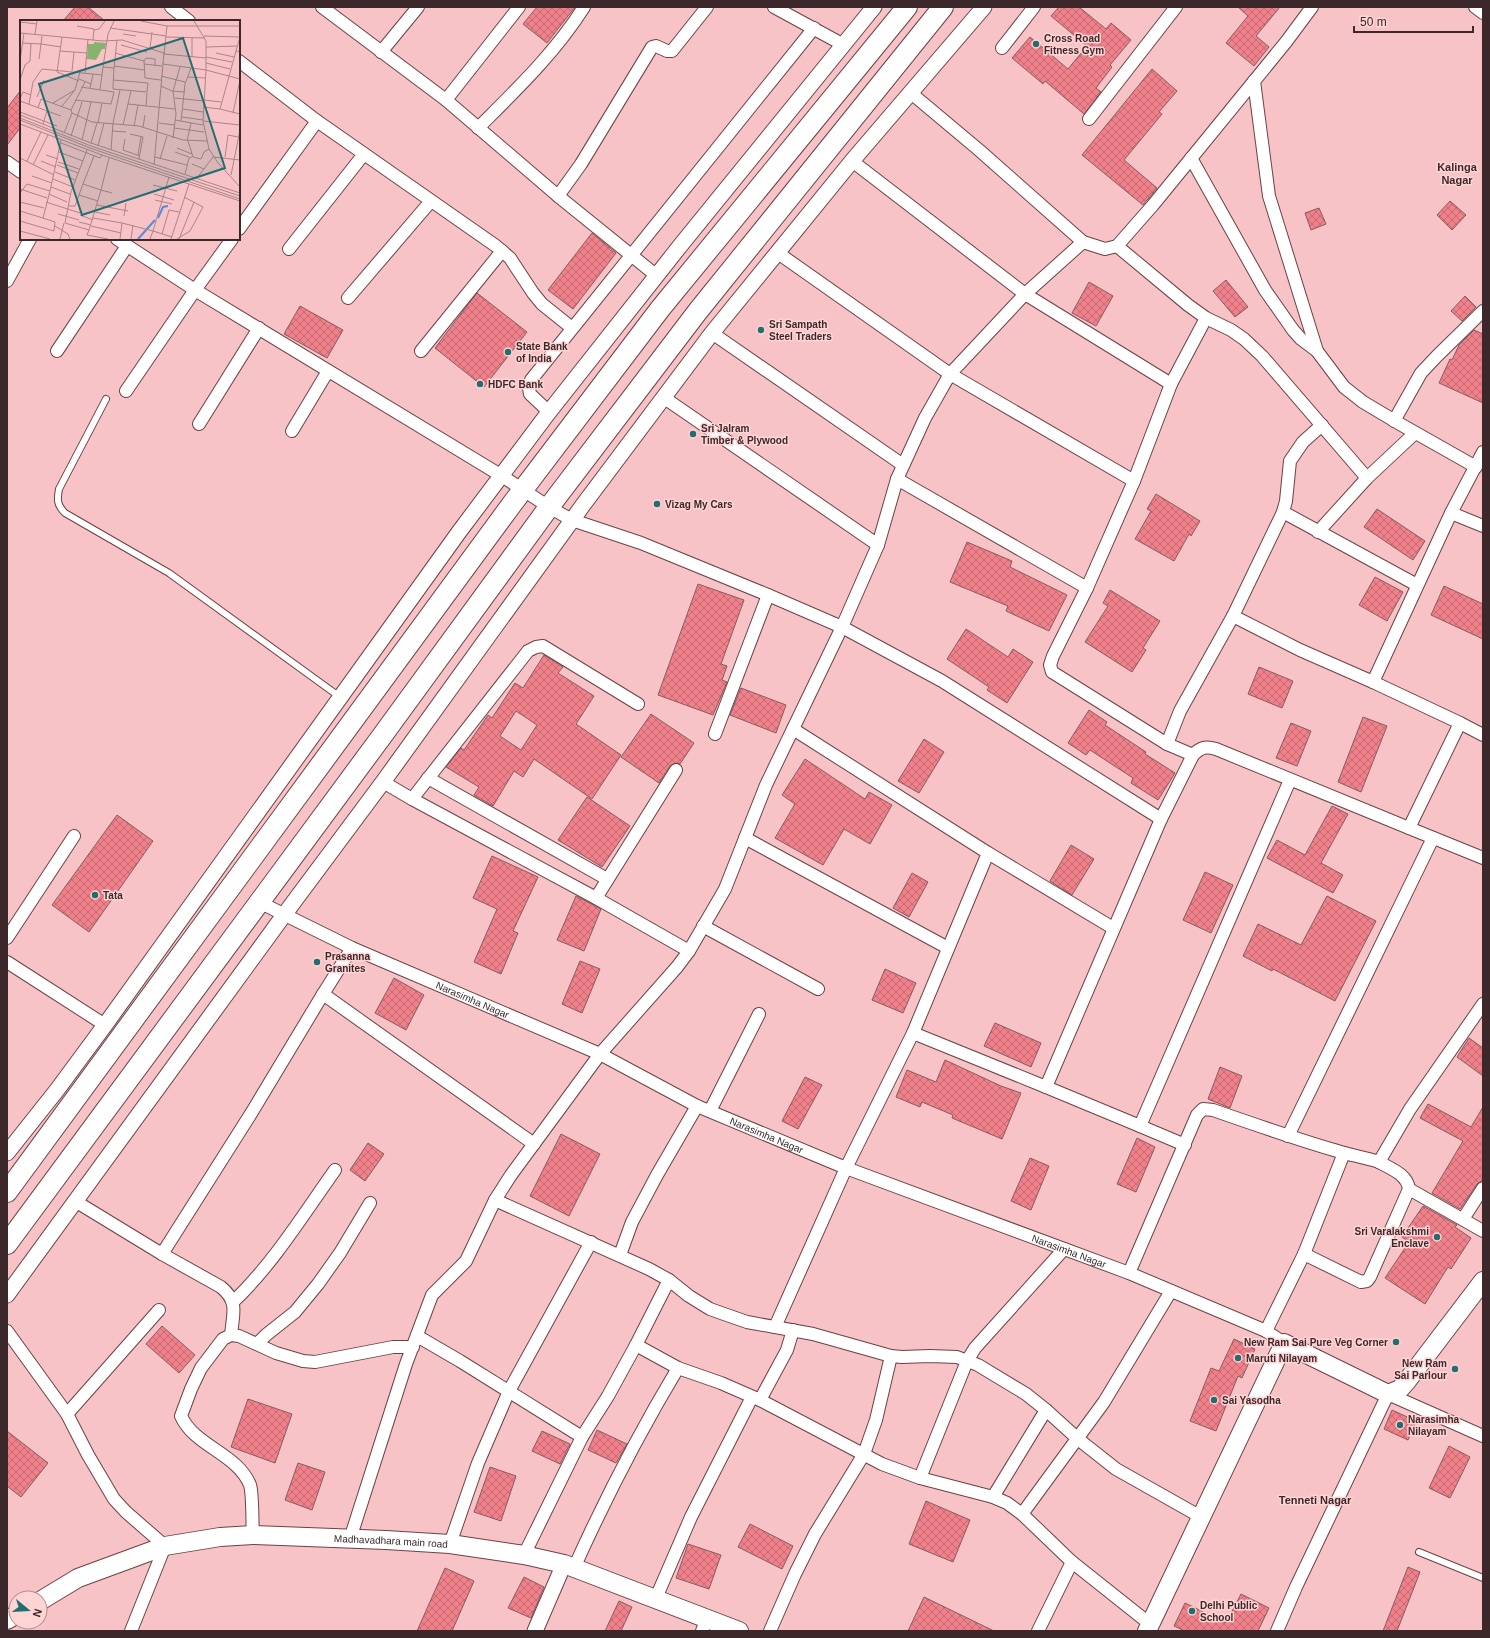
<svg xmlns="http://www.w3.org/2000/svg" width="1490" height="1638" viewBox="0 0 1490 1638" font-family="Helvetica,sans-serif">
  <defs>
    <pattern id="building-cross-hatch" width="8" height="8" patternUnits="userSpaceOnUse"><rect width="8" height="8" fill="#f0818b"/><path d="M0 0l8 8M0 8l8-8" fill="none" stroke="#c46a72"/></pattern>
  </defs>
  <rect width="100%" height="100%" fill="#f8c3c6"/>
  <g fill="url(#building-cross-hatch)" stroke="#895b5e" fill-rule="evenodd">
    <path d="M75,7H88L105,21H63Z"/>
    <path d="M537,7H575L547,43L523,24Z"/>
    <path d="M1059,7H1079L1106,29L1111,23L1131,40L1110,65L1112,67L1096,88L1101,92L1084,114L1045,81L1043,84L1012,58L1030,37L1068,69L1087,46L1051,16Z"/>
    <path d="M1238,7H1280L1256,36L1269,47L1254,66L1226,43L1248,16Z"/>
    <path d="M1152,69L1177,91L1159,112L1162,114L1124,160L1157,188L1143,205L1082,155Z"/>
    <path d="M21,90V127L7,145V108Z"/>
    <path d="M1450,201L1466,215L1452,230L1437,215Z"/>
    <path d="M1319,208L1326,224L1311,230L1305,213Z"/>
    <path d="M592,233L616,253L573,309L548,290Z"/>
    <path d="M1226,280L1248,307L1235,317L1213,291Z"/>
    <path d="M1089,282L1113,296L1096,326L1072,313Z"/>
    <path d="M477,293L527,332L484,387L435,348Z"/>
    <path d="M1465,296L1476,307L1462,321L1451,311Z"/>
    <path d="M300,306L343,330L327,358L284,334Z"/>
    <path d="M1474,330L1483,334V403L1439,383L1450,359L1452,360L1459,345Z"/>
    <path d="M1156,494L1200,521L1191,536L1189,534L1174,561L1135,539L1151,511L1147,509Z"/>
    <path d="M1377,509L1425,541L1413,560L1364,527Z"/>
    <path d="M967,542L1012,561L1010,567L1067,595L1049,631L1006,611L1008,606L950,582Z"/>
    <path d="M1375,577L1403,592L1387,621L1359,605Z"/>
    <path d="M698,584L744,600L721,664L727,666L722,680L727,682L713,715L658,695Z"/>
    <path d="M1444,586L1483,604V639L1431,615Z"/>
    <path d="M1110,590L1160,621L1143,648L1146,650L1132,672L1085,642L1108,606L1103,603Z"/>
    <path d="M966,629L1008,657L1013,649L1033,662L1007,703L987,690L989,687L947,659Z"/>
    <path d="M544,655L563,667L558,673L594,696L576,724L621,755L592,799L534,759L523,777L514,771L493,806L474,795L479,787L446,767L461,748L464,750L488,715L492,718L515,683L523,688ZM516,711L537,725L521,750L500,736Z"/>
    <path d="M1259,667L1293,681L1282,708L1248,694Z"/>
    <path d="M741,688L786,705L776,733L730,715Z"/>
    <path d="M1089,710L1107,722L1105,725L1146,752L1145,754L1175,773L1158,800L1131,783L1133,778L1090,750L1086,755L1068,743Z"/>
    <path d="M651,714L694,743L680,764L676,763L670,766L659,783L621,757Z"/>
    <path d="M1363,717L1387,726L1361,792L1338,782Z"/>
    <path d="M1291,723L1311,731L1297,766L1276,758Z"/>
    <path d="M924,739L944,752L919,793L898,781Z"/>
    <path d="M805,759L865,799L869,792L892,805L870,844L844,829L823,865L775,838L795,804L782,795Z"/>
    <path d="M587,797L630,826L602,867L558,840Z"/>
    <path d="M1332,806L1348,814L1321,863L1343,875L1333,893L1267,858L1277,840L1305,855Z"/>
    <path d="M117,815L153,841L89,932L52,905Z"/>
    <path d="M1071,845L1094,859L1072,895L1050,881Z"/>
    <path d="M492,856L538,877L513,931L518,933L501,974L474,962L497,909L473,898Z"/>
    <path d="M1205,872L1233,885L1211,933L1183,920Z"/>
    <path d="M912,873L928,882L909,917L893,908Z"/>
    <path d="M576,896L601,909L584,951L557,940Z"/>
    <path d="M1327,896L1376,921L1335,1001L1273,969L1272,971L1243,956L1258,924L1301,945Z"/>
    <path d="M580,961L600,969L582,1013L562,1004Z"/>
    <path d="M885,969L916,983L903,1013L872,1000Z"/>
    <path d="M394,978L424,995L406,1030L375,1013Z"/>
    <path d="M995,1023L1041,1043L1031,1067L984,1046Z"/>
    <path d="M1469,1038L1483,1048V1076L1457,1057Z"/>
    <path d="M945,1060L1001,1086L1021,1093L1002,1139L952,1118L953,1115L922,1102L920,1107L896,1097L907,1070L936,1082Z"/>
    <path d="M1220,1067L1242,1076L1230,1108L1208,1099Z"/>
    <path d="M805,1077L822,1085L798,1129L782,1121Z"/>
    <path d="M1428,1104L1471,1127L1483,1107V1180L1477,1184L1460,1209L1432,1193L1463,1141L1420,1118Z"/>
    <path d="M561,1134L600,1154L569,1216L530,1196Z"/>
    <path d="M1137,1138L1155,1147L1136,1192L1117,1184Z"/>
    <path d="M368,1143L384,1154L365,1181L350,1170Z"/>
    <path d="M1030,1158L1049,1166L1031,1210L1011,1201Z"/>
    <path d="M1423,1206L1457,1225L1455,1227L1471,1238L1451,1269L1448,1267L1425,1304L1385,1278L1409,1242L1402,1237Z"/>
    <path d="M162,1326L195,1355L179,1373L146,1344Z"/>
    <path d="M1234,1339L1255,1349L1242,1378L1238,1376L1216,1431L1190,1421L1211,1368L1219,1371Z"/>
    <path d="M248,1399L292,1414L275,1463L231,1447Z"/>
    <path d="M1392,1410L1416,1421L1408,1440L1384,1429Z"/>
    <path d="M597,1430L627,1444L616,1463L588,1450Z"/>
    <path d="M7,1431L48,1463L21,1497L7,1486Z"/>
    <path d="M542,1431L570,1444L560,1464L532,1451Z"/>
    <path d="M1449,1446L1470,1457L1450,1498L1429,1488Z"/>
    <path d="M298,1463L325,1472L312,1510L285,1500Z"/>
    <path d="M490,1467L516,1476L501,1521L474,1512Z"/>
    <path d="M926,1501L970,1520L953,1562L909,1544Z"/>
    <path d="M750,1524L793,1546L782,1569L738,1547Z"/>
    <path d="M688,1544L721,1555L709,1589L676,1578Z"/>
    <path d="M1408,1567L1420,1572L1397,1631H1383Z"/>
    <path d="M445,1568L474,1581L452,1631H417Z"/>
    <path d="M524,1577L544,1587L531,1618L508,1608Z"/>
    <path d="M1241,1594L1269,1608L1258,1631H1185L1174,1626L1185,1603L1226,1623Z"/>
    <path d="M924,1597L994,1631H908Z"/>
    <path d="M619,1601L632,1607L621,1631H605Z"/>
  </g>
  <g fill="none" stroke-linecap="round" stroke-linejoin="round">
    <g stroke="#6c4144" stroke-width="8">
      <g id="service">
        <path d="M106,399L59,489C57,500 57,505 65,513L169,573L340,697"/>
        <path d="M1419,1552L1483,1578"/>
      </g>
    </g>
    <g stroke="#6c4144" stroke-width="14">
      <g id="minor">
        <path d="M171,7L189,21"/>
        <path d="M322,7L446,100L558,196L657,276"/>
        <path d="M774,7L842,44"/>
        <path d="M1475,7L1483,13"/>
        <path d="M1002,48L1034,7"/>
        <path d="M381,52L418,7"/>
        <path d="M239,61L317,121L239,229"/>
        <path d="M1254,81L1269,196L1317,351L1344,387L1363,402L1400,424L1476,467"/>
        <path d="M446,100L519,7"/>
        <path d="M1089,119L1176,7"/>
        <path d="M317,121L496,246L510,258L533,293L542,304L572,328"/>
        <path d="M478,128C516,90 555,53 584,7"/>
        <path d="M1191,158L1265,290L1293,330L1301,339L1317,351"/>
        <path d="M852,161L1025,294L1171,384"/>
        <path d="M7,162L21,172"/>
        <path d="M558,196L581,164L652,47L656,46L667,51H672L707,7"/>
        <path d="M117,239L195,290L232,239"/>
        <path d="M1083,242L1105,249L1117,246L1153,205L1286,42L1312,7"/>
        <path d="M1117,246L1188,305L1206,318L1231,330L1244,339L1262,356L1367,478"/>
        <path d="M289,249L364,154"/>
        <path d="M778,253L950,374L1134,481"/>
        <path d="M7,281L30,239"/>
        <path d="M348,298L431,201"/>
        <path d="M712,333L903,465"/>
        <path d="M57,351L127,246"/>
        <path d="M421,351L502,251"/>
        <path d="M126,391L195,290L502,476L549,507L572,520L641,543L768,595L842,627L942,681L1161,819"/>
        <path d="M663,397L878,545"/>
        <path d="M549,412L530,394L529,388L531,380L814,28"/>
        <path d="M1394,421L1421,373L1437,356L1483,311"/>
        <path d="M199,424L259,328"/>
        <path d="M292,431L328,371"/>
        <path d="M1483,452L1451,513L1373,682L1460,723L1409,828L1483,858"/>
        <path d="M897,479L1087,588L1134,481L1171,384L1206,318"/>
        <path d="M1283,512L1417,585"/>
        <path d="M1451,513L1483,526"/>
        <path d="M1318,532L1367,478L1415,433"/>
        <path d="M1087,588L1053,656L1050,665L1052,672L1167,744L1193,755"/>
        <path d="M1233,616L1300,650L1373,682"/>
        <path d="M1460,723L1483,735"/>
        <path d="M715,734L768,595"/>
        <path d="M1167,744L1180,711L1233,616L1283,512L1286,501L1290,461L1303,442L1322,425"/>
        <path d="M428,778L607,879"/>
        <path d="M1290,780L1140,1126L1046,1087L1161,819L1193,755C1201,747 1206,746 1216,749L1409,828"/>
        <path d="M383,782L412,799L596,898L676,770"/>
        <path d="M412,799L528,651L536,647L543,646L638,704"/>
        <path d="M745,838L948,948"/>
        <path d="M988,853L1113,928"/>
        <path d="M596,898L689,951"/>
        <path id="s1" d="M259,902L352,948L600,1054L697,1106L846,1168L1129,1273L1266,1331L1284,1343"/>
        <path d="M703,926L818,989"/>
        <path d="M7,938L74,836"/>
        <path d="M7,962L105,1025"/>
        <path d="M323,994L534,1144"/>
        <path d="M913,1033L1046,1087"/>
        <path d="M710,1111L759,1014"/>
        <path d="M1140,1126L1185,1145"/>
        <path d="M1288,1136L1433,838"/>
        <path d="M1409,1189L1483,1231"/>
        <path d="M495,1200L649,1269L669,1280L689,1296L710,1309L724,1314L747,1322L813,1334L891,1356L902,1357L930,1356L957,1357L978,1365L1026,1394L1046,1410L1078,1439L1116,1469L1201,1517"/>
        <path d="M75,1201L162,1254L221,1287C239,1302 233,1313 231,1335"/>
        <path d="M1463,1219L1483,1188"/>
        <path d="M162,1254L252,1112L323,994L352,948"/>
        <path d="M1304,1254L1361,1282L1367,1281L1370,1277L1409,1189C1407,1174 1391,1169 1379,1162"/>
        <path d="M620,1255L632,1222L657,1175L697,1106"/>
        <path d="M1129,1273L1197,1115L1203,1109L1213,1110C1253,1124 1293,1138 1334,1150C1349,1155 1364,1157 1379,1162L1410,1109L1483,1004"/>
        <path d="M233,1302C273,1264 303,1215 335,1170"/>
        <path d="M775,1327L846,1168L913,1033L988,853L793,729"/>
        <path d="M7,1331L67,1414L88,1455L114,1499L126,1512L165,1546L131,1631"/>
        <path d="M1266,1331L1304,1254L1344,1153"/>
        <path d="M417,1336L460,1361L582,1437"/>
        <path d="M257,1344L266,1335L295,1312L318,1284L340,1253L370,1203"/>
        <path d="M636,1345L678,1368L721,1383L760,1400L882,1464L920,1478L993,1497L1007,1503L1022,1514L1072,1562L1150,1624"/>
        <path d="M760,1400L787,1350L793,1330"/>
        <path d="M67,1414L159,1310"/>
        <path d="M920,1478L967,1361L975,1348L1064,1249"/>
        <path d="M993,1497L1046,1410"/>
        <path d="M1022,1514L1104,1402L1171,1291"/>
        <path d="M253,1535C252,1524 253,1494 250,1485C238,1454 194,1446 181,1416L191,1389L201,1368L223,1339L231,1335L239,1336L276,1353L303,1361L315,1362L393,1347H413"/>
        <path d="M350,1539L406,1364L432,1295L466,1261L495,1200L511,1175L600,1054L677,967L689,951L725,889L766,785L842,627L878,545L897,479L925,418L950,374L1025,294L1083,242L979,150L911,93"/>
        <path d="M450,1544L478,1463L509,1391L591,1242"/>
        <path d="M524,1555L582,1437L608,1396L636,1345L669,1280"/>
        <path d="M574,1568C605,1499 639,1433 678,1368"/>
        <path d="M656,1598L691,1517L752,1397"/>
        <path d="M702,1631L707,1618"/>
        <path d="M770,1631L795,1574L815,1534L864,1454L876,1420L891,1356"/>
        <path d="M1038,1631L1072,1562"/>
        <path d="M1277,1631L1296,1587L1388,1394L1483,1436"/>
      </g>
    </g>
    <g stroke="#6c4144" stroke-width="17">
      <g id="tertiary">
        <path d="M7,1153L57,1090L105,1025L459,532L549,412L680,246L874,7"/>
        <path d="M7,1295L284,915L383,782L583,505L712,333L852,161L984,7"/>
        <path d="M535,1631L564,1564"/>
      </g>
    </g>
    <g stroke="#6c4144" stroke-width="20">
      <g id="secondary">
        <path id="s2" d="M40,1601L78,1578L165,1546L220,1537L253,1535L386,1540L450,1544L524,1555L564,1564L739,1631"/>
        <path d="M7,1620L16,1615"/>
        <path d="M1147,1631L1284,1343L1388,1394L1400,1389L1407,1381L1483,1281"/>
      </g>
    </g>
    <g stroke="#6c4144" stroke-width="22">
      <g id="primary">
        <path d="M7,1192L512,504L660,309L907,7"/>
        <path d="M7,1244L382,736L549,507L698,311L943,7"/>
      </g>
    </g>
    <use href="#service" stroke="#fff" stroke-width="6"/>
    <use href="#minor" stroke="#fff" stroke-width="12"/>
    <use href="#tertiary" stroke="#fff" stroke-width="15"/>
    <use href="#secondary" stroke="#fff" stroke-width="18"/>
    <use href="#primary" stroke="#fff" stroke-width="20"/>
  </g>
  <g fill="#226e6e" stroke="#ffd4d5" stroke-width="1.5">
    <circle cx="1036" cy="44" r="4"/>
    <circle cx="761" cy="330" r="4"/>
    <circle cx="508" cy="352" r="4"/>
    <circle cx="480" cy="384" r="4"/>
    <circle cx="693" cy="434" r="4"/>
    <circle cx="657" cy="504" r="4"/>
    <circle cx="95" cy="895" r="4"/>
    <circle cx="317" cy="962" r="4"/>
    <circle cx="1437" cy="1237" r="4"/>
    <circle cx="1396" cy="1342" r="4"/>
    <circle cx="1238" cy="1358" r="4"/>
    <circle cx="1455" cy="1369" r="4"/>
    <circle cx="1214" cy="1400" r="4"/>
    <circle cx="1400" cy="1425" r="4"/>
    <circle cx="1192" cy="1611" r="4"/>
  </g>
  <g text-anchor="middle" stroke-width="3" stroke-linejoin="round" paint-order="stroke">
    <g font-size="10" font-weight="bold" fill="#3c282a" stroke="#ffd4d5" text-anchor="start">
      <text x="1044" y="42">Cross Road<tspan x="1044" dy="12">Fitness Gym</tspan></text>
      <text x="769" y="328">Sri Sampath<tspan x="769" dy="12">Steel Traders</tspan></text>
      <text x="516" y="350">State Bank<tspan x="516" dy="12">of India</tspan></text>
      <text x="488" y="388">HDFC Bank</text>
      <text x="701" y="432">Sri Jalram<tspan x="701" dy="12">Timber &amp; Plywood</tspan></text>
      <text x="665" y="508">Vizag My Cars</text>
      <text x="103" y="899">Tata</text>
      <text x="325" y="960">Prasanna<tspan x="325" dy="12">Granites</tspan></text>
      <text x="1429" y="1235" text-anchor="end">Sri Varalakshmi<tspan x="1429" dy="12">Enclave</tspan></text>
      <text x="1388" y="1346" text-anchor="end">New Ram Sai Pure Veg Corner</text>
      <text x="1246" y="1362">Maruti Nilayam</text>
      <text x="1447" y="1367" text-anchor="end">New Ram<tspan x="1447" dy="12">Sai Parlour</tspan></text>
      <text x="1222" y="1404">Sai Yasodha</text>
      <text x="1408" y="1423">Narasimha<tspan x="1408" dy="12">Nilayam</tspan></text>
      <text x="1200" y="1609">Delhi Public<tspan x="1200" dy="12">School</tspan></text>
    </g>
    <g font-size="10" fill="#3c282a" stroke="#ffd4d5">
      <text dy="4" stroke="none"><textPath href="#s1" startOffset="235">Narasimha Nagar</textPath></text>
      <text dy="4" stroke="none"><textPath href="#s1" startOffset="559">Narasimha Nagar</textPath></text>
      <text dy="4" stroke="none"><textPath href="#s1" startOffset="883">Narasimha Nagar</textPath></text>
      <text dy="4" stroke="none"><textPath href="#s2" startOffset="364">Madhavadhara main road</textPath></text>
    </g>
    <g font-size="11" font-weight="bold" fill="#3c282a" stroke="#ffd4d5">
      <text x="1457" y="171">Kalinga<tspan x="1457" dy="13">Nagar</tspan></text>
      <text x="1315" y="1504">Tenneti Nagar</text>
    </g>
  </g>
  <g transform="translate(20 20)">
    <rect width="220" height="220" fill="#f8c3c6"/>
    <path d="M74,22L86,23L85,29H82L76,40L67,39L68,24H74Z" fill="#87b36f"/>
    <path fill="none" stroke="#508edd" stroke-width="2" d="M138,198L143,187L148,186M118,219L135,200"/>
    <path fill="none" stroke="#ad8588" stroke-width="1" d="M121,1L147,6M174,1L186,21V50M0,2L17,4M57,6L74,9L73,20M90,8L146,16M74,10L79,9L85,1M0,13L83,21L102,20L144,33L143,44L186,50L220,59M15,14L17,1M103,14L116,16M184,16L220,17M42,17L37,52L59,61M146,17L185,18M2,23L21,24L22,16M101,25L127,32M186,27L217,26M130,28L132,12M40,31L67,33M216,31L220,17M220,32L216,31L200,89L220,94M95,33L124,41L125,58L141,60M196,33L214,37M172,37V18M186,37L212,42M186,38L144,34L147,6H220M19,39L21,24L41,27M0,41L4,13M124,41L126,38L135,39V45M186,43L210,49M124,44L142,46M94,46L125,50M83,47L88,14L94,1M186,50L183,101L189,129L198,143L220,167M52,51L54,32M65,53L68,19M141,56L165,62M168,57L185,58M59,59L71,64M0,60L5,45L10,41L11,23M93,60L128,63L127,72L93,69V67L94,48M141,66L152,71L165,72M61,67L94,72M70,68L73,54M80,69L82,55M17,77L24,60M155,78L184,81M0,79L3,72L11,75M55,80L82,83L78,103M184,80L201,82M0,81L41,96M33,83L55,70L60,52M82,83L91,84L94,72M9,84L13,62L22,49L82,55L83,47L94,48L97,20M108,84L111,71M42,86L55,70M126,86L127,73M183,87L200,89M18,88L21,79L51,90L52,93M163,89L183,92M51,90L65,62M0,92L37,106M213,93L220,60M0,95L71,123L220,173M162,97L183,100M0,98L71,126L220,176M0,100L70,128L220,179M155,100L183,105M161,101L165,64L171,48M183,101L220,105M139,103L154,105M0,104L82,135L220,181M23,104L27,91M103,105L108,84L155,89M114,106L118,85M123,107L125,95M154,108L184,112M92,111L106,112M44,113L52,93L72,102L119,106L163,120L187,121M110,114L123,117L119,139M51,116L62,82M153,118L156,94L153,71L160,47M105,119L103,130L120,136M62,120L71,82M167,121L171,103M168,121L173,137L181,139L184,132L189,129M41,123L80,138L82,135M71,123L77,103M78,126L84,103M157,128L172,134M67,130L51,172L45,203L69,210L67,215L88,219M91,130L93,103L100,70M39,132L63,141M155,132L169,137M26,135L38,139M118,135L121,117M135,137L167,145M205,137L208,115L218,117M0,138L34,155M89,138L81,170L92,173M140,139L147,116M7,141L21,112M21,141L36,147M38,142L59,149M172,144L184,149M13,145L28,115M37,145L58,153M134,145L143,44M35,152L55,160M165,154L169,138L172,137M211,155L220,110M12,156L32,163M177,158L193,137L220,140M33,159L53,167M63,164L74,136M133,165L157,171M31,167L50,174M0,169L27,178M0,173L7,164L30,171L41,120M29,174L47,182M134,174L154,180M59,175L78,181M135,180L152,184M0,182L24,188M26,182L60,193M77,185L108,191M49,186H55L63,164L81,170L69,210M0,191L23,198L30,171M75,192L90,195M38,194L59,200M60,195L73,200M104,196L106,183M73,198L102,203M0,201L34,211L35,202L23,198M59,202L71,205M35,206L48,214L50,219M71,206L101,213M0,211L30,219M142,214L149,190L159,192M40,219L44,203M100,219L102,203L133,211L149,157M111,219L113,205M130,219L133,211L152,217M151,219L169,164M157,219L170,211L183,187L164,177M159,219L174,182"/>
    <path fill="#226e6e" fill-opacity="0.15" stroke="#226e6e" stroke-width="2" d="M163,18L205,148L62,195L19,64Z"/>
    <rect width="220" height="220" fill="none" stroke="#3c282a" stroke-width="2"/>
  </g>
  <rect width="1490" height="1638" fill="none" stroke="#3c282a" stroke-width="16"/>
  <g transform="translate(28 1610) rotate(108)"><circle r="19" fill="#ffd4d5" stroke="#b18f91"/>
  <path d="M0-3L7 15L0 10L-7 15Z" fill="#226e6e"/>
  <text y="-6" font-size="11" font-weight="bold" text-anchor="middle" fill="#3c282a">N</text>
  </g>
  <path d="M1354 26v6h119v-6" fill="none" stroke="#3c282a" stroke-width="2"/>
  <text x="1360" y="26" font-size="12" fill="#3c282a" stroke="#ffd4d5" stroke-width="3" paint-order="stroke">50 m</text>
</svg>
